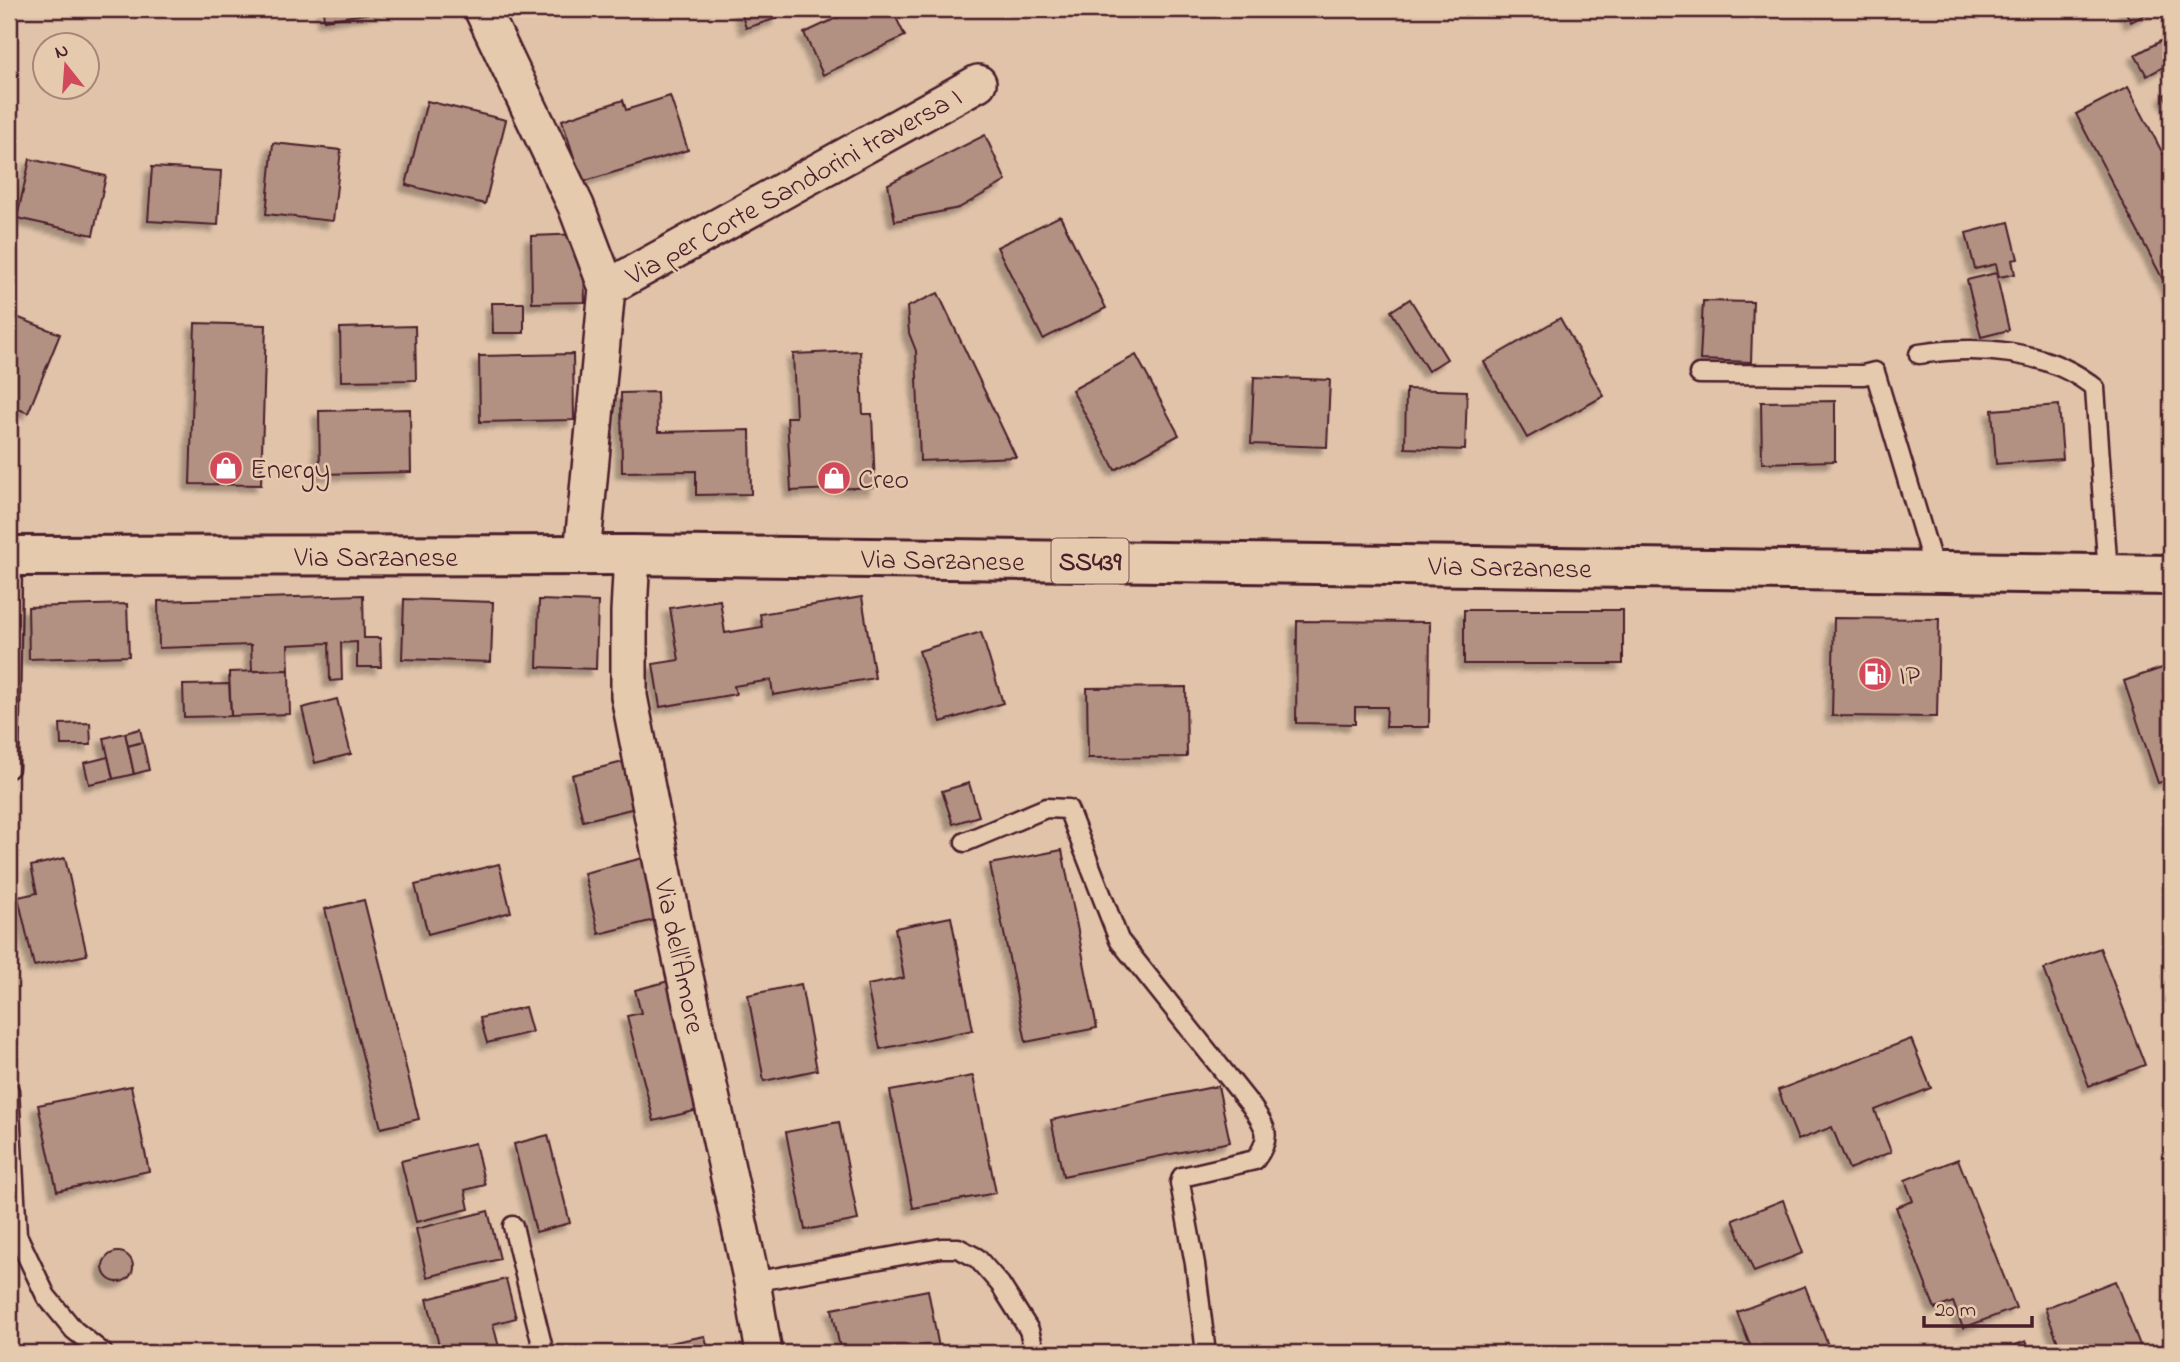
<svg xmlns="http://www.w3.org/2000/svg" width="2180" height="1362" viewBox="0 0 2180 1362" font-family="'Indie Flower',sans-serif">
  <defs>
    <filter id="shadow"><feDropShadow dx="-6" dy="6" stdDeviation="2" flood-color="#0004"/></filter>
  </defs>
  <rect width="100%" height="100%" fill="#e0c3a9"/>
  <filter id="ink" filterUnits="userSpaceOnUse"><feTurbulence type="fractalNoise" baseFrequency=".0143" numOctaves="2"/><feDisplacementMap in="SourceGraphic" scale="14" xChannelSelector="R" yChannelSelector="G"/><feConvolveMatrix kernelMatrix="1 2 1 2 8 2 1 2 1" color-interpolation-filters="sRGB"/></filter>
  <g filter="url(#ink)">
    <g fill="#b29082" stroke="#4a1f2b" stroke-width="2" filter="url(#shadow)">
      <path d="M323,9H386V11L324,20Z"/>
      <path d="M740,9H775L778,18L746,28Z"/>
      <path d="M856,9H892L905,36L823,75L804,33Z"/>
      <path d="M2124,9H2156L2131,22Z"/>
      <path d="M2170,36L2171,63L2147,76L2135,55Z"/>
      <path d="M2128,87L2171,169V295L2076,114Z"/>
      <path d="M2171,91V109L2164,95Z"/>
      <path d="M670,96L688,150L582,182L562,120L623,100L626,110Z"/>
      <path d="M427,101L506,120L485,204L406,185Z"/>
      <path d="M985,135L1006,181L959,208L895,221L888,184Z"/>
      <path d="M273,143L341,150L333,221L266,214Z"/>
      <path d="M30,159L106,176L93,235L17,218Z"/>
      <path d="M152,167L221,171L218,225L148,221Z"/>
      <path d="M1060,216L1106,308L1043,339L997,247Z"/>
      <path d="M2009,222L2018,259L2012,260L2015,274L1999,277L1996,264L1975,269L1966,233Z"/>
      <path d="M583,234L585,302L532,303L531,236Z"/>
      <path d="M1996,273L2009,330L1981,337L1967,280Z"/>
      <path d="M938,293L1016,457L920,461L916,351L909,333L907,307Z"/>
      <path d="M1410,299L1447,359L1428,371L1391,311Z"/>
      <path d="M1703,301L1753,302L1751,362L1700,360Z"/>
      <path d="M492,303H524V333H493Z"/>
      <path d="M9,314L60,334L28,413L9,405Z"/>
      <path d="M1560,318L1604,396L1527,438L1484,362Z"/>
      <path d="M195,323L266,325L261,485L190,484Z"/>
      <path d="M415,326L416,380L341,381L340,328Z"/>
      <path d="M860,351L863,414H872L875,487L791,491L787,417H796L793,354Z"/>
      <path d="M573,354L574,420L480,422L479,356Z"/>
      <path d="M1136,355L1179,435L1115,470L1072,390Z"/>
      <path d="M1254,377L1330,380L1327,447L1251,444Z"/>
      <path d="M1406,389L1467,391L1465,450L1405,448Z"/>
      <path d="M657,392L658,432L750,430L751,494L696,495V471L622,472L621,393Z"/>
      <path d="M1835,401V461L1762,463L1761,402Z"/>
      <path d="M2059,405L2063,459L1996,464L1992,410Z"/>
      <path d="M410,409L411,472L320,474L319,411Z"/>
      <path d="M363,595L364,638H380L381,667H357V642L341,643L342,680L330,681L329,643L288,645L289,670L252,671L251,645L159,648L158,601Z"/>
      <path d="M862,597L875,678L773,695L771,680L734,686L736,694L660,707L653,664L679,660L670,608L720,600L725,633L762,627L760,614Z"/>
      <path d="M404,599L493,602L491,662L402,659Z"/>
      <path d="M539,600L598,602L596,669L537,667Z"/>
      <path d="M127,604L129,656L29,659L28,607Z"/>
      <rect x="1464" y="610" width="159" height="54"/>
      <path d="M1834,618L1939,619L1937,717L1832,716Z"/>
      <path d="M1297,621L1430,622L1429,727H1386L1387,707H1355V724L1296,723Z"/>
      <path d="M981,632L1003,703L941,722L919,651Z"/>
      <path d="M2171,665V779L2158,783L2124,681Z"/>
      <path d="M289,670L290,714L231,716L229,672Z"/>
      <path d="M229,684L231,716L184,717L183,685Z"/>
      <path d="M1186,687L1187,757L1088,758L1087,688Z"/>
      <path d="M337,699L351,754L315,763L302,708Z"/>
      <path d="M90,723L91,745H61L60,724Z"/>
      <path d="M140,729L143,742L128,746L125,733Z"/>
      <path d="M125,733L134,774L113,779L104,738Z"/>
      <path d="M143,742L149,770L134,774L128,746Z"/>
      <path d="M108,757L113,779L89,784L84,763Z"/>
      <path d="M627,761L639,807L583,821L572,775Z"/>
      <path d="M969,783L979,816L953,824L942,791Z"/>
      <path d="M1062,850L1097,1028L1026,1042L990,864Z"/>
      <path d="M65,858L87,955L34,966L18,897L37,893L31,866Z"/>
      <path d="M643,858L658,919L599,934L584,873Z"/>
      <path d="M499,864L511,912L428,934L415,885Z"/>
      <path d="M364,900L419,1119L381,1128L325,909Z"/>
      <path d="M951,917L973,1030L880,1049L867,985L904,978L895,928Z"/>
      <path d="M2100,948L2145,1065L2089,1086L2044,969Z"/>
      <path d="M676,979L698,1110L654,1121L627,1016L641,1013L635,990Z"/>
      <path d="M801,984L817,1070L764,1081L748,995Z"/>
      <path d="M525,1007L532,1032L487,1043L480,1018Z"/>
      <path d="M1911,1039L1931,1088L1875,1110L1891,1152L1849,1169L1832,1127L1798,1140L1778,1090Z"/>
      <path d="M973,1076L996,1193L913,1208L890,1091Z"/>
      <path d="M131,1086L149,1171L57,1191L38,1105Z"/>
      <path d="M1218,1086L1230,1142L1063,1176L1051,1120Z"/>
      <path d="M839,1122L858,1220L805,1230L786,1132Z"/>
      <path d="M548,1135L570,1223L536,1232L514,1144Z"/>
      <path d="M475,1143L485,1185L465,1190L469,1209L416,1222L401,1161Z"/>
      <path d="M1958,1159L2016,1308L1963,1328L1953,1302L1935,1309L1896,1207L1913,1201L1905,1180Z"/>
      <path d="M1783,1200L1803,1253L1754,1272L1733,1220Z"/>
      <path d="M488,1211L500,1259L427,1277L416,1229Z"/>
      <circle cx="118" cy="1267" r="15"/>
      <path d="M506,1279L516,1318L493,1324L500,1351L491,1353H441L427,1299Z"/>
      <path d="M2115,1281L2143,1353H2062L2045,1308Z"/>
      <path d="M1805,1286L1831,1353H1753L1737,1312Z"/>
      <path d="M928,1290L940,1353H841L832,1309Z"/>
      <path d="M705,1336L709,1353H635L634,1350Z"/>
      <path d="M2026,1341L2031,1353H1994Z"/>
      <path d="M521,1346L523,1353H491L500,1351Z"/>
    </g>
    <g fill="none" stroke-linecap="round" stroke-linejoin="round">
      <g stroke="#4a1f2b" stroke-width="23">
        <g id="lane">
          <path d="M1919,354C1977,345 2048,349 2095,388L2108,574"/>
          <path d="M1699,374L1863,375L1875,372L1935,572"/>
          <path d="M9,768L12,556"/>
          <path d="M965,842L1046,808L1068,809L1119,940L1252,1107C1267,1129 1272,1137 1255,1160L1182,1177L1180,1183L1195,1264L1206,1353"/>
          <path d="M9,1091L17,1235L46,1296L74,1330L103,1353"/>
          <path d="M513,1226L544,1353"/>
          <path d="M752,1282L941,1248H958L977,1258L1000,1284L1029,1330L1035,1353"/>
        </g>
      </g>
      <g stroke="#4a1f2b" stroke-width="40">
        <g id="street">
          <path d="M482,9L576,206L607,288L582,555"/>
          <path d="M607,288L978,83"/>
          <path d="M632,555L629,612V696L675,931L752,1282L764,1353"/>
        </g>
      </g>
      <g stroke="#4a1f2b" stroke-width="44">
        <path id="primary" d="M9,556L632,555L2171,575"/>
      </g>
      <use href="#lane" stroke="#e6caae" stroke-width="18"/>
      <use href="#street" stroke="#e6caae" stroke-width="35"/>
      <use href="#primary" stroke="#e6caae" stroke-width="38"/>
    </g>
  </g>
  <defs>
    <g id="shop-disc" transform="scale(1.75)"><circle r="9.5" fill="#d1495b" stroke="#e6caae"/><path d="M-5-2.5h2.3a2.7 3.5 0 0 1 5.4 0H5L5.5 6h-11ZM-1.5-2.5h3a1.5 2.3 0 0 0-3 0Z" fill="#fff"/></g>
    <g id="fuel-disc" transform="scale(1.75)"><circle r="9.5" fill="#d1495b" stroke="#e6caae"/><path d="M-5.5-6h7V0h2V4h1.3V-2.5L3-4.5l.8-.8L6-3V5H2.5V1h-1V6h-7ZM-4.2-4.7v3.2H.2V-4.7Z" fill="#fff"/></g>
  </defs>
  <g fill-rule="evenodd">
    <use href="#shop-disc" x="226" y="468"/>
    <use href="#shop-disc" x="834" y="478"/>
    <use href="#fuel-disc" x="1875" y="674"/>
  </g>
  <g text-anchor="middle" stroke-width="5" stroke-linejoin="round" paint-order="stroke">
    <rect fill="#e6caae" stroke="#795252" stroke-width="2" x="1051.5" y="538.5" width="77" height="45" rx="5"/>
    <g font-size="26" font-weight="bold" fill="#4a1f2b">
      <text x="1090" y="570">SS439</text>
    </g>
    <g font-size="28" fill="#4a1f2b" stroke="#e6caae">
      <text transform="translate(793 185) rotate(-29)" y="10">Via per Corte Sandorini traversa I</text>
      <text x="376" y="566">Via Sarzanese</text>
      <text transform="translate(943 559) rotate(1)" y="10">Via Sarzanese</text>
      <text transform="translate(1510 566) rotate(1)" y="10">Via Sarzanese</text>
      <text transform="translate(681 956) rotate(78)" y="10">Via dell'Amore</text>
    </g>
    <g font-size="28" fill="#4a1f2b" stroke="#e6caae" text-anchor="start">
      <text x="250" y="478">Energy</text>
      <text x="858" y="488">Creo</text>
      <text x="1899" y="684">IP</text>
    </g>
  </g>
  <rect width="2180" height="1362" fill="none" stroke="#e6caae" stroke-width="35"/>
  <rect x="18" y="18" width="2145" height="1327" fill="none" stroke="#4a1f2b" stroke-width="2.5" filter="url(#ink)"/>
  <g transform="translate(66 66) rotate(343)"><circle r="33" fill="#e6caae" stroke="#a8867a" stroke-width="2"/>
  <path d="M0-5L12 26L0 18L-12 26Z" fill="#d1495b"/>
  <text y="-10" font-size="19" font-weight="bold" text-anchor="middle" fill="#4a1f2b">N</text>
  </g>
  <path d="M1924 1316v10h108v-10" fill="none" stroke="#4a1f2b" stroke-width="3.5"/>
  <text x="1935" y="1316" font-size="21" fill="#4a1f2b" stroke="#e6caae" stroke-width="5" paint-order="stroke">20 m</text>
</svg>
